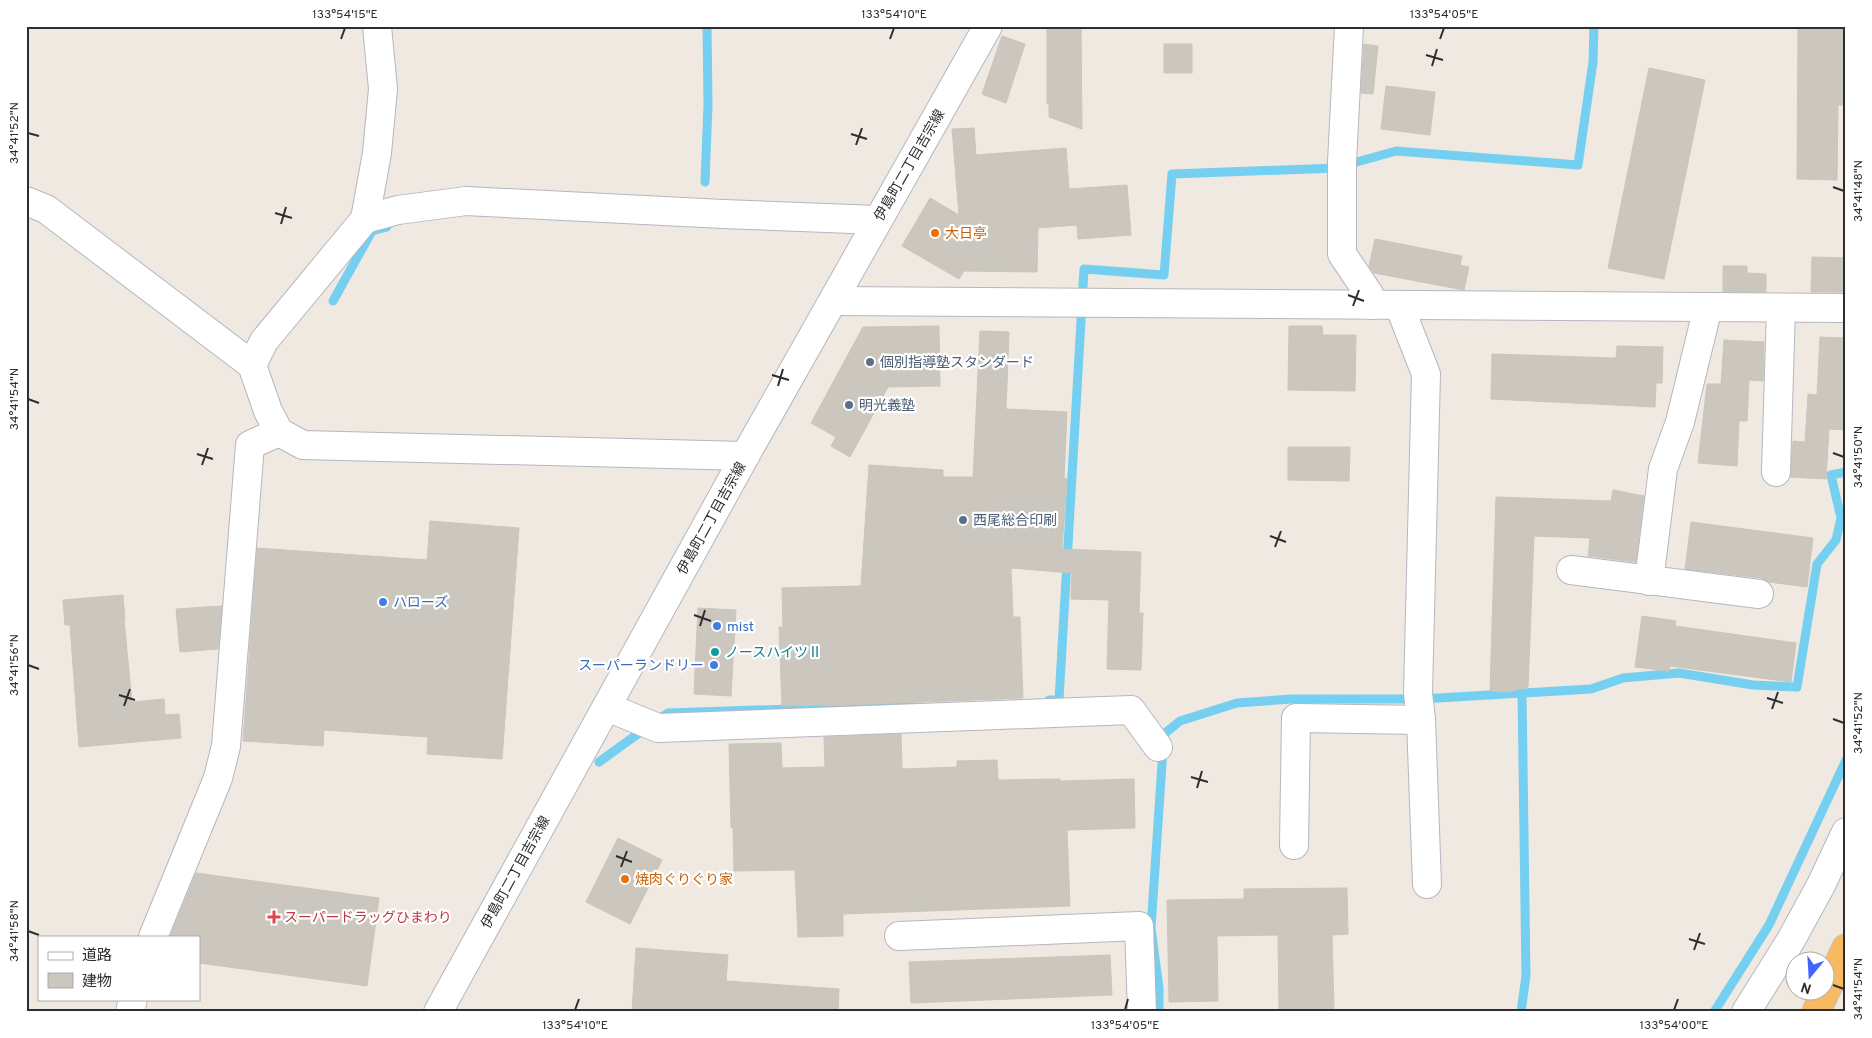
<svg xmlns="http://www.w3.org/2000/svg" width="1872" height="1038" viewBox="0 0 1872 1038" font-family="Overpass,'Noto Sans JP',sans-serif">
  <rect width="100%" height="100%" fill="#efe9e1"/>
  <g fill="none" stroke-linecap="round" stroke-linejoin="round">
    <g stroke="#75cff0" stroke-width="9">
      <path d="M1346,165L1396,151L1578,165L1593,62L1594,26"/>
      <path d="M705,182L708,105L707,26"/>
      <path d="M333,301L372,231L387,227"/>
      <path d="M1049,700H1059L1084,269L1164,275L1172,174L1336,168"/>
      <path d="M657,721L668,713L911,705"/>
      <path d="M599,762L646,728"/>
      <path d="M1159,1012V988L1151,928L1164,734L1180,721L1237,703L1291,699H1422L1591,689L1623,678L1679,673L1753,685L1797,687L1817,564L1836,540L1841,518L1831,475L1846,472"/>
      <path d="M1521,1012L1526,976L1522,693"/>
      <path d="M1714,1012L1769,925L1846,760"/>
    </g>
  </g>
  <g fill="#cbc7bf" stroke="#cbc5ba">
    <path d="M1047,26H1081L1082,129L1049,117V104H1047Z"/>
    <path d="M1798,26H1844V44H1846V105H1838L1837,180L1797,179Z"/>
    <path d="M1002,36L1025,44L1006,103L982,94Z"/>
    <rect x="1164" y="44" width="28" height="29"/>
    <path d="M1364,44L1378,46L1373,94L1361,93Z"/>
    <path d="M1649,68L1705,80L1664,279L1608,268Z"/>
    <path d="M1386,86L1435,92L1430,135L1381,129Z"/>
    <path d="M974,128L976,155L1066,148L1069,189L1127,185L1131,235L1078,239L1077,225L1038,228L1037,272L964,271L959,279L902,246L930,198L959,215L952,129Z"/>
    <path d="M1375,239L1462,256L1460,265L1469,267L1464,290L1374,273L1369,266Z"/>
    <path d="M1812,257L1846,258V292H1811Z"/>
    <path d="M1723,266H1747V273L1766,274V292H1723Z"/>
    <path d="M939,326L940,386L888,387L850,457L831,446L836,437L811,423L863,327Z"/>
    <path d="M1289,326H1322L1323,335H1356L1355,391L1288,390Z"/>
    <path d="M980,331L1009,332L1006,409L1067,412L1064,478L1067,479L1062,549L1141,552L1139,613H1143L1141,670L1107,669L1109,600L1071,599L1072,573L1011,568L1013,617H1020L1023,698L823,706V705L782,706L779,627H783L782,588L861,586L869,465L943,470V477H973Z"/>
    <path d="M1820,337L1846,338V430L1829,429L1826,479L1790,477L1793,441L1805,442L1808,394L1817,395Z"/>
    <path d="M1724,340L1764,342L1763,381L1749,380L1747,421H1739L1737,466L1698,463L1707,384H1721Z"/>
    <path d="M1617,346L1663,347L1662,383H1656L1655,407L1491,399L1492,354L1616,358Z"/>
    <path d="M1288,447H1350L1349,481L1288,480Z"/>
    <path d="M1613,490L1644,496L1636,562L1588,556L1590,538L1534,536L1528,687L1508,692L1490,691L1496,497L1611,501Z"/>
    <path d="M430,521L519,528L502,759L427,754L428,737L324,730L323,746L243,741L257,548L427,560Z"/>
    <path d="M1691,522L1813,538L1807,587L1769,582L1761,578L1685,569Z"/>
    <path d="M123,595L125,620H124L132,702L164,699L165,715L179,714L181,738L79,747L70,625H65L63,600Z"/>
    <path d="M222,606L218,649L180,652L176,609Z"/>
    <path d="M698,608L736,610L731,696L694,694Z"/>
    <path d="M1642,616L1676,621L1675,626L1796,643L1791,682L1670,666L1669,671L1635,667Z"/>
    <path d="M901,734L902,769L957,767V761L997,760L998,780L1060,779V781L1134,779L1135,828L1067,830L1070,906L843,914V936L798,937L795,870L734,871L733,827L731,828L729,744L781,743L782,768L825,767L824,737Z"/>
    <path d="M618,838L662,860L630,924L586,902Z"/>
    <path d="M196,873L379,898L367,986L199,963V937H170Z"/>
    <path d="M1347,888L1348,934L1332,935L1334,1010L1279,1011L1278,935L1217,936L1218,1001L1169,1002L1167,900L1244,899V889Z"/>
    <path d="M636,948L728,955L726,981L839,989L838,1012H632Z"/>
    <path d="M1110,955L1112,995L911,1003L909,962Z"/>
  </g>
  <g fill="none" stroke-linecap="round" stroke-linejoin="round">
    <g stroke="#b4b7c1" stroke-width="30">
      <g id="minor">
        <path d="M1349,26L1342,162V254L1369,294L1371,305"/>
        <path d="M26,201L46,209L252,365L268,411L279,432L303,445L745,456"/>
        <path d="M365,219L398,210L466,201L723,214L877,220"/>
        <path d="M834,301L1846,308"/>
        <path d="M1399,305L1426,374L1418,693L1421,720L1427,884"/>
        <path d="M252,365L264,341L365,219L377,153L383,89L377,26"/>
        <path d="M1776,472L1781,308"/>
        <path d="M1571,570L1759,594"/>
        <path d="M1649,581L1663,469L1680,422L1708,307"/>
        <path d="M607,707L658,728L1131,710L1158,747"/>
        <path d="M1294,845L1296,718L1421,720"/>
        <path d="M899,936L1139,926L1142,1012"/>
        <path d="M153,937L218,778L226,746L250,445L279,432"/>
        <path d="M130,1012L133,999"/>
      </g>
    </g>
    <g stroke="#b4b7c1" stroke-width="30">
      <g id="tertiary">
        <path d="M438,1012L745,456L988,26"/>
        <path d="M1746,1012L1791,940L1821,885L1846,832"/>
      </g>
    </g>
    <g stroke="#c9c9c9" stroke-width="30">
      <path id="trunk" d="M1816,1012L1846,948"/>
    </g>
    <use href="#minor" stroke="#fff" stroke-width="28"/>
    <use href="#tertiary" stroke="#fff" stroke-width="28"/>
    <use href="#trunk" stroke="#f8ba60" stroke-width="28"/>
  </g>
  <path fill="none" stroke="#2e2e2e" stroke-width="2" d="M341,39L345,28M890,39L894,28M1440,39L1444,28M1426,55L1443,60M1432,66L1437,49M28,133L39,136M851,134L867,139M856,145L862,128M1833,187L1844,191M275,213L292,218M281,224L286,207M1348,295L1364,301M1353,306L1359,290M772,375L789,380M778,386L783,369M28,399L39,403M1833,453L1844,457M197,454L213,459M202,465L208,448M1270,536L1286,542M1275,547L1281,531M694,615L711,621M700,626L705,610M28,665L39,669M119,695L135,700M1767,698L1783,703M124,706L130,689M1772,709L1778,692M1833,719L1844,723M1191,777L1208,782M1197,788L1202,771M616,856L632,862M621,867L627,851M28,931L39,935M1689,939L1705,944M1694,950L1700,933M1833,985L1844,989M575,1010L579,999M1125,1010L1128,999M1674,1010L1678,999"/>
  <g fill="#e8710a" stroke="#fff" stroke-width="2">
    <circle cx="935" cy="233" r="5"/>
    <circle cx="625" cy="879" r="5"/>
  </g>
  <g fill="#5c6f8a" stroke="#fff" stroke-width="2">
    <circle cx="870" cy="362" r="5"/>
    <circle cx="849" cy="405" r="5"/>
    <circle cx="963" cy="520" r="5"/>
  </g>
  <g fill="#3f7fe0" stroke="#fff" stroke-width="2">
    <circle cx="383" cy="602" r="5"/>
    <circle cx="717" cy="626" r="5"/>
    <circle cx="714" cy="665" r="5"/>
  </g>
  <circle fill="#0f9aa8" stroke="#fff" stroke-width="2" cx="715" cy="652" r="5"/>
  <path fill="#e0444e" stroke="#fff" stroke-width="2" d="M271.5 909.5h5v5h5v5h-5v5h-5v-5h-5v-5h5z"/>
  <g text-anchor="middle" stroke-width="4.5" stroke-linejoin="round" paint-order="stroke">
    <g font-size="14" fill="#2e2e2e" stroke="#fff">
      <text transform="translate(909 165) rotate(-60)" y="5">伊島町二丁目吉宗線</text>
      <text transform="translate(711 518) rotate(-61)" y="5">伊島町二丁目吉宗線</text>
      <text transform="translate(515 872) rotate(-61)" y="5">伊島町二丁目吉宗線</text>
    </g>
    <g font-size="14" fill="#c56008" stroke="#fff" text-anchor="start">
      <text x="945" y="238">大日亭</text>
      <text x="635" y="884">焼肉ぐりぐり家</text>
    </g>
    <g font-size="14" fill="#4e5e75" stroke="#fff" text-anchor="start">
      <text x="880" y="367">個別指導塾スタンダード</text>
      <text x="859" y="410">明光義塾</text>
      <text x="973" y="525">西尾総合印刷</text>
    </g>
    <g font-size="14" fill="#366cbe" stroke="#fff" text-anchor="start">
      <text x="393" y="607">ハローズ</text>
      <text x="727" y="631">mist</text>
      <text x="704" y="670" text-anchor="end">スーパーランドリー</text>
    </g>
    <g font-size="14" fill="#0d838f" stroke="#fff" text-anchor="start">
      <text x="725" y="657">ノースハイツⅡ</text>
    </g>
    <g font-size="14" fill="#be3a42" stroke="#fff" text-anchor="start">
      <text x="284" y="922">スーパードラッグひまわり</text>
    </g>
  </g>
  <rect width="1872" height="1038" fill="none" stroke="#ffffff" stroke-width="55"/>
  <rect x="38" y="936" width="162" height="65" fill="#ffffff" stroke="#ababab"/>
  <rect x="48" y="952" width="25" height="8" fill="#ffffff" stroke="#ababab"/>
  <text x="82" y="960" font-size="15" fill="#2e2e2e">道路</text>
  <rect x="48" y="973" width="25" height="15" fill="#cbc7bf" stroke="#ababab"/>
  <text x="82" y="986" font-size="15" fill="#2e2e2e">建物</text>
  <g transform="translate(1810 976) rotate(198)"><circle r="24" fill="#ffffff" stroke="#ababab"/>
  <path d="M0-4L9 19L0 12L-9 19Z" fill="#4264fb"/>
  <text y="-8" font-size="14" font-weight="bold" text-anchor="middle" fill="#2e2e2e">N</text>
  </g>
  <rect x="28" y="28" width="1816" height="982" fill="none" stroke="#2e2e2e" stroke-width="2"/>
  <g font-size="12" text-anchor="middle" fill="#2e2e2e">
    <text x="345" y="18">133°54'15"E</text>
    <text x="894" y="18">133°54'10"E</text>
    <text x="1444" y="18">133°54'05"E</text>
    <text transform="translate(14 133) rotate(-90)" y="4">34°41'52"N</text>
    <text transform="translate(1858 191) rotate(-90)" y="4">34°41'48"N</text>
    <text transform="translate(14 399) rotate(-90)" y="4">34°41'54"N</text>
    <text transform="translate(1858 457) rotate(-90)" y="4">34°41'50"N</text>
    <text transform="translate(14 665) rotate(-90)" y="4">34°41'56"N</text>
    <text transform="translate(1858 723) rotate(-90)" y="4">34°41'52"N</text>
    <text transform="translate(14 931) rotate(-90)" y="4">34°41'58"N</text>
    <text transform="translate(1858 989) rotate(-90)" y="4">34°41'54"N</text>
    <text x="575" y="1029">133°54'10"E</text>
    <text x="1125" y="1029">133°54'05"E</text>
    <text x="1674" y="1029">133°54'00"E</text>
  </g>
</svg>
